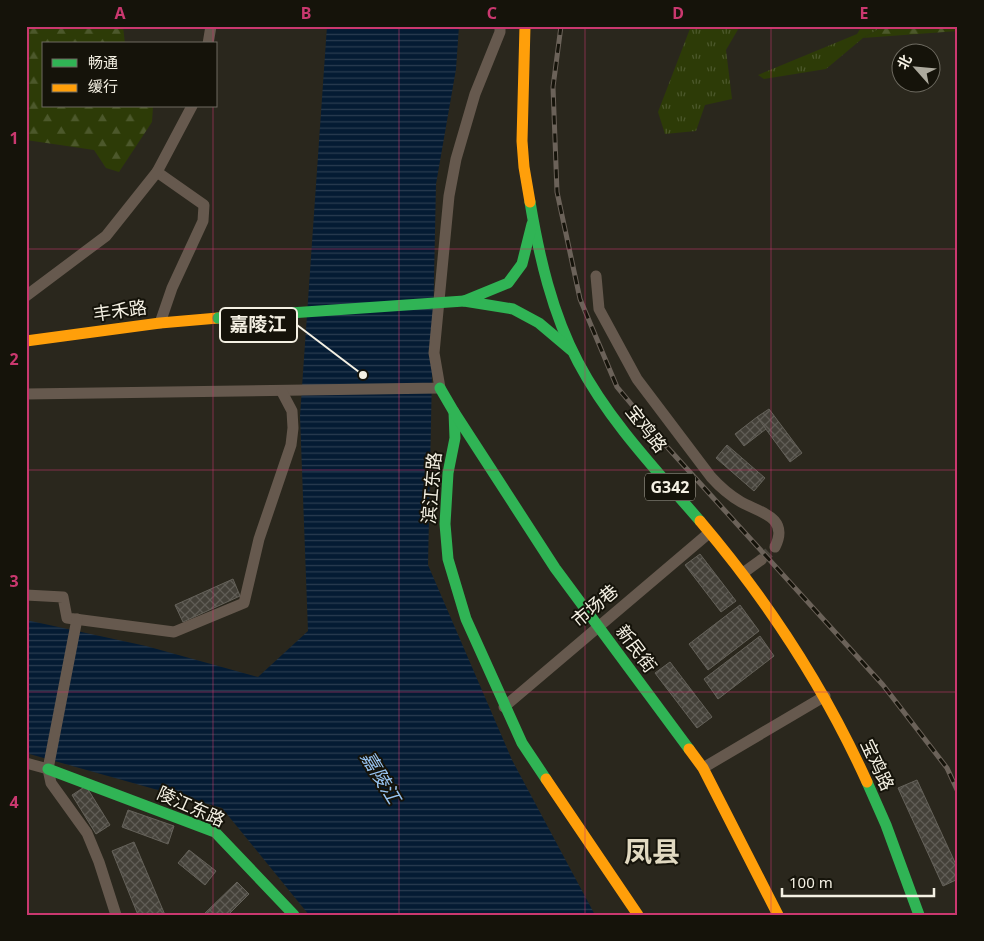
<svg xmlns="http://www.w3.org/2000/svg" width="984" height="941" viewBox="0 0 984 941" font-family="'Noto Sans','Noto Sans SC',sans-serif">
  <defs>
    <pattern id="grass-tufts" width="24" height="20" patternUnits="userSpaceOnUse" patternTransform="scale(1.25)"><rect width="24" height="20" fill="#2d3b07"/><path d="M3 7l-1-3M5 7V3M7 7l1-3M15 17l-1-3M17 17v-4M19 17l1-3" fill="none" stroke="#4c582b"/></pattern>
    <pattern id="forest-firs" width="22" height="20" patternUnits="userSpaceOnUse" patternTransform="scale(1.25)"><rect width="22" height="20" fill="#2d3b07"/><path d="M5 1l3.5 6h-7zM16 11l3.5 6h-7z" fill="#4c582b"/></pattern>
    <pattern id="water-rules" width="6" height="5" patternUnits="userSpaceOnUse" patternTransform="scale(1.25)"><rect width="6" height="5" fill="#041b33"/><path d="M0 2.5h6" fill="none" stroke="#293c50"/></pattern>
    <pattern id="building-cross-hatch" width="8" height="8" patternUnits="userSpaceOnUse" patternTransform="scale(1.25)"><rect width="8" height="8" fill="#444139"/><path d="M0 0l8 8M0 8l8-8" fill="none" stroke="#605d56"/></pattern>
  </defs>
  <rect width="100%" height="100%" fill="#2a271d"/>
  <g fill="url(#grass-tufts)">
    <path d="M691,26H740L726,50L732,99L705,105L696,131L665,134L658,112Z"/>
    <path d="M862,26H884L863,38L826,69L764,79L758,75L857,34Z"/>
  </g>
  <g fill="url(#forest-firs)">
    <path d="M26,26H123L125,44H44V106L153,107L152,122L119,172L106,168L94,150L26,140Z"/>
    <path d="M884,26H958V31L863,38Z"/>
  </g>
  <path fill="url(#water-rules)" d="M327,26H459L456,69L436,184L428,565L512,760L595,915H309L222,808L26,753V620L146,646L258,677L308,631L300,416Z"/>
  <g fill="url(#building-cross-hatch)" stroke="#65625a">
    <path d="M769,409L802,453L790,462L757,417Z"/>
    <path d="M757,417L766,429L744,446L735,434Z"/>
    <path d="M727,445L765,478L754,491L716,458Z"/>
    <path d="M700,554L736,601L721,612L685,565Z"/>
    <path d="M233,579L240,596L183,622L175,605Z"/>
    <path d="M740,605L759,631L708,670L689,644Z"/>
    <path d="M760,636L774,656L718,699L704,679Z"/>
    <path d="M670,662L712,717L697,728L655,673Z"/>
    <path d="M917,780L958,869V879L943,886L898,788Z"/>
    <path d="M86,786L110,825L96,834L72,795Z"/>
    <path d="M128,810L174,826L168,844L122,827Z"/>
    <path d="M134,842L165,915H138L112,851Z"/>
    <path d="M189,850L216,871L205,885L178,863Z"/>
    <path d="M237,882L249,894L228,915H203Z"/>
  </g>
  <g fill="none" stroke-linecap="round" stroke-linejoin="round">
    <path stroke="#48453b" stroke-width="11" stroke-dasharray="11 5.5" stroke-linecap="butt" d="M761,560L775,547"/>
    <g stroke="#66594e" stroke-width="11">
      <path d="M208,44L211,26"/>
      <path d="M157,172L204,205L203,221L172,288L160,323"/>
      <path d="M596,276L599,309L637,379L711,477C720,487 729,495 741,502C759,512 790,517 775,547"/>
      <path d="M26,296L106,236L157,172L192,106"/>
      <path d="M26,394L440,388L434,353L449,196L456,159L475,94L500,32V26"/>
      <path d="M743,573L761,560"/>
      <path d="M26,595L63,597L67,618L174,632L244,603L259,539L291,445L293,428L292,411L282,392"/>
      <path d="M77,619L48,769L51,783L87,833L99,862L116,915"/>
      <path d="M504,707L709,533"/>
      <path d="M26,763L48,769"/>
      <path d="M703,768L825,696"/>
    </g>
    <g stroke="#30b455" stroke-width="11">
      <path d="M530,202C539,256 552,313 578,362C609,421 657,471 700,521"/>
      <path d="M532,224L522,264L508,283L464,301L513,309L539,323L571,350"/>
      <path d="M440,388L454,412L455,438L448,473L445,524L448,559L466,619L522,743L546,779"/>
      <path d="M454,412L555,568L689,749"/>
      <path d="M48,769L215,832L294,915"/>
      <path d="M867,782L886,825L919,915"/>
    </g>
    <g stroke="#ff9f0a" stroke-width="11">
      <path d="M525,26L522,141L524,167L530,202"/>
      <path d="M26,341L160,323L218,318"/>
      <path d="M700,521C768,601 824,687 867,782"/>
      <path d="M689,749L703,768L778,915"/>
      <path d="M546,779L638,915"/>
    </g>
    <g stroke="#6b6259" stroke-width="5">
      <path id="rail" d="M561,26L553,87L557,192L580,299L617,387L668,448L883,685L947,768L958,792"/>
    </g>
    <use href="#rail" stroke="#15130a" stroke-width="3" stroke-dasharray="9" stroke-linecap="butt"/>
    <path stroke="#30b455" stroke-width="11" d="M218,318L464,301"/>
  </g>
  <path fill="none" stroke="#ca386f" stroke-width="1" stroke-opacity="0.55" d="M213,26V44M399,26V915M585,26V915M771,26V915M213,106V915M26,249H958M26,470H958M26,692H958"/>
  <g text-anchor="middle" stroke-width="4" stroke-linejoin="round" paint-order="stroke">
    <rect fill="#15130a" stroke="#b1aea2" stroke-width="1" x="645" y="473.5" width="50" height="27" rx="4"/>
    <g font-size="16" font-weight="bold" fill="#f4f0e3">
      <text x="670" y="493">G342</text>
    </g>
    <g font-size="18" fill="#f4f0e3" stroke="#15130a">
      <text transform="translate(120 311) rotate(-8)" y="6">丰禾路</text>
      <text transform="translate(646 429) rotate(52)" y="6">宝鸡路</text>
      <text transform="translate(432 488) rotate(-85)" y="6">滨江东路</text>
      <text transform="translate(595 606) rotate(-40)" y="6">市场巷</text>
      <text transform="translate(636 649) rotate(53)" y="6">新民街</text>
      <text transform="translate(877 765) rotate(65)" y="6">宝鸡路</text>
      <text transform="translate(191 807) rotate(24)" y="6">陵江东路</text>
    </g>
    <g font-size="19" font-style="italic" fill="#98c4f1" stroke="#15130a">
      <text transform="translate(381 777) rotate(59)" y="7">嘉陵江</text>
    </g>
    <g font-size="28" font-weight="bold" fill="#e1d9c1" stroke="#15130a">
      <text x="652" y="862">凤县</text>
    </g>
  </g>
  <path fill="none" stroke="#f4f0e3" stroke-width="2" d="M363 375L297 325"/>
  <circle fill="#f4f0e3" stroke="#15130a" stroke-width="2" cx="363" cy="375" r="5"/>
  <rect fill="#15130a" stroke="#f4f0e3" stroke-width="2" x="220" y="308" width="77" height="34" rx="5"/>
  <g font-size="19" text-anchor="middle" font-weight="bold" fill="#f4f0e3">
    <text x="258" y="331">嘉陵江</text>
  </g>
  <rect width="984" height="941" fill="none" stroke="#15130a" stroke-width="55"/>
  <rect x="42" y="42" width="175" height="65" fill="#15130a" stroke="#6e6b61"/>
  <rect x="52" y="59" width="25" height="8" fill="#30b455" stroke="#6e6b61"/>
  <text x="88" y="68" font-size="15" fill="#f4f0e3">畅通</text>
  <rect x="52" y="84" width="25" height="8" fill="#ff9f0a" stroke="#6e6b61"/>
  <text x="88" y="92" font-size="15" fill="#f4f0e3">缓行</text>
  <g transform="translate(916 68) rotate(297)"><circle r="24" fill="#15130a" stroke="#6e6b61"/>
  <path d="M0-4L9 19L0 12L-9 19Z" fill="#adaa9e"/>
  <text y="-8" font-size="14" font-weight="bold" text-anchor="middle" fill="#f4f0e3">北</text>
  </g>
  <path d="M782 888v8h152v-8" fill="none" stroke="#f4f0e3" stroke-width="2.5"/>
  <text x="789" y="888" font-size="15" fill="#f4f0e3" stroke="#15130a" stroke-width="4" paint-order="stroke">100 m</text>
  <rect x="28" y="28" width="928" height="886" fill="none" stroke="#ca386f" stroke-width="2"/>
  <g font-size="16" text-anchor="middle" font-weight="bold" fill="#ca386f">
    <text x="120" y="19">A</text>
    <text x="306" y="19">B</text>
    <text x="492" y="19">C</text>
    <text x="678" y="19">D</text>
    <text x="864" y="19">E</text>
    <text x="14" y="144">1</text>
    <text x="14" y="365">2</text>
    <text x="14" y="587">3</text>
    <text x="14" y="808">4</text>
  </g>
</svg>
